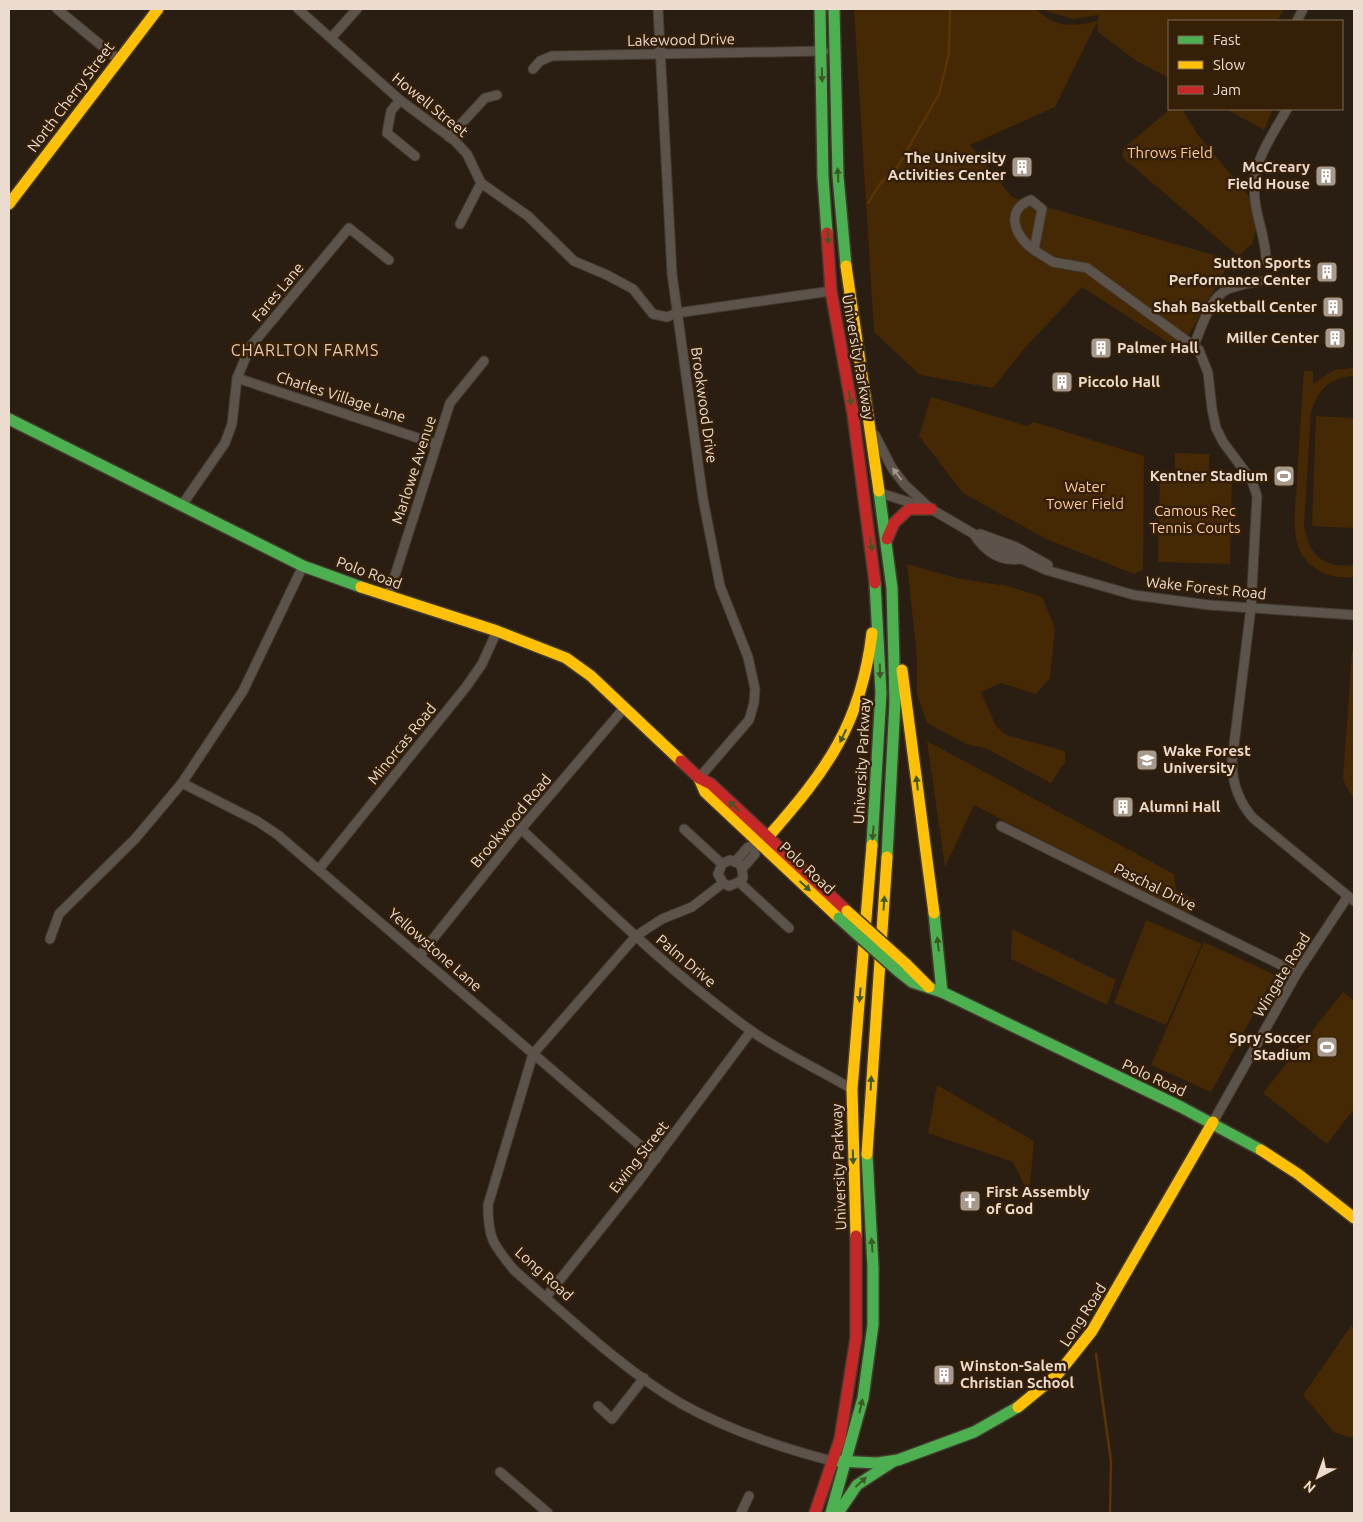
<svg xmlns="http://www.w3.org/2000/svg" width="1363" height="1522" viewBox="0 0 1363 1522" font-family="Ubuntu,sans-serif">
  <rect width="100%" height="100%" fill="#2a1e12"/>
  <g fill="#452804">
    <path d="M854,9H1036C1056,28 1072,27 1098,21V15L1073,19L1046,11L1044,9H1284L1277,21H1169V78L1135,60L1098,32L1097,22L1055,107L970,145L1012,197L1231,260L1180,350L1082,287L1024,349L993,388L920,375L874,332Z"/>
    <path d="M1170,109H1182L1198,135L1248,195L1256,230L1252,244L1238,256L1122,157L1124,148Z"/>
    <path d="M1226,109H1273L1264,130Z"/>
    <path d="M1354,368V376C1330,377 1317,390 1311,413L1304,524C1308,555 1323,569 1354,565V577C1331,580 1304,569 1297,543C1292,524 1296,502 1297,482C1299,445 1301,408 1304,371H1313V384L1334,370Z"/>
    <path d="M931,397L1027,426L1034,422L1144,456L1143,570L1134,574L1046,539L963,493L919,436Z"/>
    <path d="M1316,416L1354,418V528L1312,526Z"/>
    <path d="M1175,453L1209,454V472H1175Z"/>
    <path d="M1160,475L1232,477L1230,564L1158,562Z"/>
    <path d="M907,564L960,579L1008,586L1042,597L1055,628L1050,678L1036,694L1001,683L981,692L996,726L1006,735L1065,751V762L1051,783L985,748L966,744L927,723L917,695V658Z"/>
    <path d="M1354,650V800L1343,780L1352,652Z"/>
    <path d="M927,741L1174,874L1176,890L1196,900L1189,916L974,805L945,867Z"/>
    <path d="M1146,920L1202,944L1166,1025L1114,1003Z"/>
    <path d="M1012,929L1116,980L1107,1005L1011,959Z"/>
    <path d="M1204,942L1275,975L1211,1092L1151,1065Z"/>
    <path d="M1343,992L1354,1001V1109L1327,1144L1263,1093Z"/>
    <path d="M937,1085L1034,1141L1029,1195L1013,1162L928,1133Z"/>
    <path d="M1351,1326L1354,1329V1438L1335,1433L1303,1395Z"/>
  </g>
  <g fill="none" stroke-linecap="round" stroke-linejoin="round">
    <g stroke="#5a3503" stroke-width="2.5">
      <path d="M868,203L880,184L898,166L939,94L949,53L950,9"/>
      <path d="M1096,1354L1111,1461L1110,1513"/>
    </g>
    <g stroke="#43392e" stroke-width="11">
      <g id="street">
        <path d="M57,9L119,60"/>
        <path d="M298,9L400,100L455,141L467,154L481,183L528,216L574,261L607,275L633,289L653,314L667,317L677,313L831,291"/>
        <path d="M658,9L672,274L703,499L720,586L748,657L755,689L754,703L749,720L699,778"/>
        <path d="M1297,21L1303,9"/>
        <path d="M332,37L357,9"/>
        <path d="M533,69L540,61L552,56L824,51"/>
        <path d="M400,100L391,111L387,133L415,156"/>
        <path d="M449,137L485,98L497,95"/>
        <path d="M460,224L481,183"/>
        <path d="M1034,250C1016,238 1003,210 1031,200L1042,209L1034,250L1053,262L1087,268L1199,350L1208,373L1212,409L1216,428L1223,442L1252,481L1257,496L1251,607L1232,761C1232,783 1239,802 1253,818L1354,901"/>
        <path d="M1266,260C1266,241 1259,225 1256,207C1248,166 1269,141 1287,109"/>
        <path d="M1194,345C1202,327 1209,298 1228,289C1238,285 1249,283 1259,281"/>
        <path d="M237,378L436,444"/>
        <path d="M875,435L892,468L905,485L931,509L998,548L1046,570L1134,595L1209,605L1354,615"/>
        <path d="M880,493L918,505"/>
        <path d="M182,505L225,443L232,424L237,378L250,347L349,228L389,260"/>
        <path d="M980,534L1016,547L1048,565"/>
        <path d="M975,536C986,552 1001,562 1020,559"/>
        <path d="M388,597L450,403L484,361"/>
        <path d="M182,783L257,821L278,835L656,1159"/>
        <path d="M1001,826L1297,973"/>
        <path d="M521,829C595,898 668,971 750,1030C781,1052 818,1069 852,1089"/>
        <path d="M684,829L722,864"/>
        <path d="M735,862L748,847H754"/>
        <path d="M319,869L466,687L482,664L497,631"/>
        <path d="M742,869L740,864L730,860L722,864L718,874L723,883L729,886L739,882L743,878L742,869L755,854L754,847L758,843"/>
        <path d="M739,882L789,928"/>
        <path d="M723,883L692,907L662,919L636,936L533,1054L488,1205C488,1239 493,1244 514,1270C566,1315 621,1368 680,1403C728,1430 778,1447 832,1461"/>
        <path d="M50,939L59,914L135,839L182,783L243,691L303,566"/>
        <path d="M420,955L521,829L625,707"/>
        <path d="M1213,1122L1297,973L1348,896"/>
        <path d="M546,1297L638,1182L751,1031"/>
        <path d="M598,1406L612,1419L644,1378"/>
        <path d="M500,1472L548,1513"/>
        <path d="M741,1513L749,1496"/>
      </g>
    </g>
    <g stroke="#43392e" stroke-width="14">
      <g id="fast">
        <path d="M820,9L823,177L827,233"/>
        <path d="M834,9L838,176L846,266"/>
        <path d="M9,419L303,566L361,587"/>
        <path d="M879,491L892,588L895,702L887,857"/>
        <path d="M872,845L881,693L875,583"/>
        <path d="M934,913L942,992"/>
        <path d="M898,971L912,982L942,992L1181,1107L1261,1150"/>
        <path d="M837,1461L877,1463L898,1460L974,1432L1018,1407"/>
        <path d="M831,1513L863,1398L873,1325V1267L867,1154"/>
        <path d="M838,1513L857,1485L894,1461"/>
      </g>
    </g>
    <g stroke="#43392e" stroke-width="14">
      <g id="slow">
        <path d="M9,204L158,9"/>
        <path d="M846,266L879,491"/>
        <path d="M361,587L497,631L566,658L591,676L681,761"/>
        <path d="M902,670L934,913"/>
        <path d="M699,778L705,792L839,918"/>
        <path d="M768,837C827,770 861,724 872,633"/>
        <path d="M905,963L929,987"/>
        <path d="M1261,1150L1298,1174L1354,1218"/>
        <path d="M867,1154L887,857"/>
        <path d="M856,1236L852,1089L872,845"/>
        <path d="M1018,1407L1057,1375L1092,1331L1213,1122"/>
      </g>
    </g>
    <g stroke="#43392e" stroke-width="14">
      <g id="jam">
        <path d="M827,233L831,291L853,414L875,583"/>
        <path d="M887,539L894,523L909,509H931"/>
        <path d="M681,761L699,778L711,784L847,911"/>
        <path d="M815,1513L840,1439L856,1338V1236"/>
      </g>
    </g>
    <use href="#street" stroke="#5c534a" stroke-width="9"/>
    <use href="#fast" stroke="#4caf50" stroke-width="11"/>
    <use href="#slow" stroke="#ffc107" stroke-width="11"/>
    <use href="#jam" stroke="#c62828" stroke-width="11"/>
    <g stroke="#43392e" stroke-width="14" stroke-linecap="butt">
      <path id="fast-bridge" d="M839,918L898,971"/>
    </g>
    <g stroke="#43392e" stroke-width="14" stroke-linecap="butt">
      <path id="slow-bridge" d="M847,911L905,963"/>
    </g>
    <use href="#fast-bridge" stroke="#4caf50" stroke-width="11"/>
    <use href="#slow-bridge" stroke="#ffc107" stroke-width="11"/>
  </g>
  <defs><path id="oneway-solid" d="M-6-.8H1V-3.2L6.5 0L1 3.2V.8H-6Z" transform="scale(1.25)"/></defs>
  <g fill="#3e5924">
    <use href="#oneway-solid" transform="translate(822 75) rotate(89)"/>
    <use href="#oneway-solid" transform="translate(838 175) rotate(-93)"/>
    <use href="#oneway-solid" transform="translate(828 237) rotate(86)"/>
    <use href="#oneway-solid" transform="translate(850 398) rotate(80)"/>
    <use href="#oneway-solid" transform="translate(871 544) rotate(83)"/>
    <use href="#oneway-solid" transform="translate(880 671) rotate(88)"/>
    <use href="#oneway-solid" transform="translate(843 736) rotate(116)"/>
    <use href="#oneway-solid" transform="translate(917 783) rotate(-97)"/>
    <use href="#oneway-solid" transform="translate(734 806) rotate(-136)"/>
    <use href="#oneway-solid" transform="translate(873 833) rotate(95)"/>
    <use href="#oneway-solid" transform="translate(805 886) rotate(42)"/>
    <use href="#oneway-solid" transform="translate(884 903) rotate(-86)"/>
    <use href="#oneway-solid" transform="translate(938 944) rotate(-97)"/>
    <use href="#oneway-solid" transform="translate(860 995) rotate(95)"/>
    <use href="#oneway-solid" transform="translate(871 1083) rotate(-87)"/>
    <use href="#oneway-solid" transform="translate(853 1157) rotate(88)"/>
    <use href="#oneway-solid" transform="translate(872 1245) rotate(-94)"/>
    <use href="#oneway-solid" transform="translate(861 1406) rotate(-77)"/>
    <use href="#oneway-solid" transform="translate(861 1482) rotate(-42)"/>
  </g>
  <use fill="#a4988c" href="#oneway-solid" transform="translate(897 474) rotate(-127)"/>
  <defs>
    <g id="building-square" transform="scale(1.125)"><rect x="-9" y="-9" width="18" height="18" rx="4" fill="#a79a8d" stroke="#351f07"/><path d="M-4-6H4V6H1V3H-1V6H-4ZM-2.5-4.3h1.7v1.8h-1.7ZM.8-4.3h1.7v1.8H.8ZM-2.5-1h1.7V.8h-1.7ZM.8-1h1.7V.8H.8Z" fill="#fff"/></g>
    <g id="stadium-square" transform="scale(1.125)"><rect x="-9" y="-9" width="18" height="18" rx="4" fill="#a79a8d" stroke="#351f07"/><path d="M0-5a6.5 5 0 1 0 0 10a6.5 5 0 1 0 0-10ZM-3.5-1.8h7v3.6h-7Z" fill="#fff"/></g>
    <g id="university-square" transform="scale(1.125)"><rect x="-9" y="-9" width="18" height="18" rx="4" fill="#a79a8d" stroke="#351f07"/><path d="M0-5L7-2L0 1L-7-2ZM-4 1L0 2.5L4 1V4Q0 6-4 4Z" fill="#fff"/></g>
    <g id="church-square" transform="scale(1.125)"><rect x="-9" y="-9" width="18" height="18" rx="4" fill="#a79a8d" stroke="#351f07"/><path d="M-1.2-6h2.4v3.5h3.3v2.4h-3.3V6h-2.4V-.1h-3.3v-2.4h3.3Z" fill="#fff"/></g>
  </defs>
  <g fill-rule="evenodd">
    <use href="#building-square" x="1022" y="167"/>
    <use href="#building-square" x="1326" y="176"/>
    <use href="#building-square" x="1327" y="272"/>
    <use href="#building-square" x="1333" y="307"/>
    <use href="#building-square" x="1335" y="338"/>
    <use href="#building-square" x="1101" y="348"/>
    <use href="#building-square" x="1062" y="382"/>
    <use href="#stadium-square" x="1284" y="476"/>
    <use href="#university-square" x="1147" y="760"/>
    <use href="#building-square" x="1123" y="807"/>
    <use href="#stadium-square" x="1327" y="1047"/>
    <use href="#church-square" x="970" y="1201"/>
    <use href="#building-square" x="944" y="1375"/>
  </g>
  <g text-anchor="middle" stroke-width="5" stroke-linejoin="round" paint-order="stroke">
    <g font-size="15" fill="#ebdccf" stroke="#351f07">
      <text transform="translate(681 40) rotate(-1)" y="5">Lakewood Drive</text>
      <text transform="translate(71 97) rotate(-53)" y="5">North Cherry Street</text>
      <text transform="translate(430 105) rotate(39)" y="5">Howell Street</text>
      <text transform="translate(278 292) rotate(-50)" y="5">Fares Lane</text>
      <text transform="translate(858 357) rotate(80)" y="5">University Parkway</text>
      <text transform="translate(341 397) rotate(18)" y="5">Charles Village Lane</text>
      <text transform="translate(704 405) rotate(82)" y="5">Brookwood Drive</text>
      <text transform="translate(414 470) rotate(-72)" y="5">Marlowe Avenue</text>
      <text transform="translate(369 573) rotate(20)" y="5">Polo Road</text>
      <text transform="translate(1206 588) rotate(6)" y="5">Wake Forest Road</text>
      <text transform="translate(402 744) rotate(-51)" y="5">Minorcas Road</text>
      <text transform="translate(862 761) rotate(-87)" y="5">University Parkway</text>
      <text transform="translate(511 821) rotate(-50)" y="5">Brookwood Road</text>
      <text transform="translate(807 868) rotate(43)" y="5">Polo Road</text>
      <text transform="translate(1155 887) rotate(26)" y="5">Paschal Drive</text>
      <text transform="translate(435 950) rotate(41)" y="5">Yellowstone Lane</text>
      <text transform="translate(686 961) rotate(40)" y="5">Palm Drive</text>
      <text transform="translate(1282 975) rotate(-59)" y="5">Wingate Road</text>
      <text transform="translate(1154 1078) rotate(25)" y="5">Polo Road</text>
      <text transform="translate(639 1157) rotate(-52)" y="5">Ewing Street</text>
      <text transform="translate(839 1167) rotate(-92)" y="5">University Parkway</text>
      <text transform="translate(544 1274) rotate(42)" y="5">Long Road</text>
      <text transform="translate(1083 1315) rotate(-57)" y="5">Long Road</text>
    </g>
    <g font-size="15" fill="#fccc9f" stroke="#351f07">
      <text x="1170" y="158">Throws Field</text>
      <text x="1085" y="492">Water<tspan x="1085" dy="17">Tower Field</tspan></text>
      <text x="1195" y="516">Camous Rec<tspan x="1195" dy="17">Tennis Courts</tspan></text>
    </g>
    <g font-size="15" font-weight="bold" fill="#ebdccf" stroke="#351f07" text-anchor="end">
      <text x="1006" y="163">The University<tspan x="1006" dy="17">Activities Center</tspan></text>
      <text x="1310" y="172">McCreary<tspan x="1310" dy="17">Field House</tspan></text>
      <text x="1311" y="268">Sutton Sports<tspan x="1311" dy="17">Performance Center</tspan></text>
      <text x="1317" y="312">Shah Basketball Center</text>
      <text x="1319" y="343">Miller Center</text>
      <text x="1117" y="353" text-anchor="start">Palmer Hall</text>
      <text x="1078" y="387" text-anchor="start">Piccolo Hall</text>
      <text x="1268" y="481">Kentner Stadium</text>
      <text x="1163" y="756" text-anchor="start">Wake Forest<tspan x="1163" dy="17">University</tspan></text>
      <text x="1139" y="812" text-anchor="start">Alumni Hall</text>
      <text x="1311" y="1043">Spry Soccer<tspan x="1311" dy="17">Stadium</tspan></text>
      <text x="986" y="1197" text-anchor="start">First Assembly<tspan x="986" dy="17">of God</tspan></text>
      <text x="960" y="1371" text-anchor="start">Winston-Salem<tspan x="960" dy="17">Christian School</tspan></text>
    </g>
    <g font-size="16" letter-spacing="1" fill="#e6c9ae" stroke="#351f07">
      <text x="305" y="356">CHARLTON FARMS</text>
    </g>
  </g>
  <rect width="1363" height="1522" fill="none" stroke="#ebdccf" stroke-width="20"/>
  <rect x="1168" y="20" width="175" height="90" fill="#351f07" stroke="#7e6b57"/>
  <rect x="1178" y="36" width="25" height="8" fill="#4caf50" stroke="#7e6b57"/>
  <text x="1213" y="45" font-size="15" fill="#ebdccf">Fast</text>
  <rect x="1178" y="61" width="25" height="8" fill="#ffc107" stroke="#7e6b57"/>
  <text x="1213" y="70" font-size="15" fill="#ebdccf">Slow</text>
  <rect x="1178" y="86" width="25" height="8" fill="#c62828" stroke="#7e6b57"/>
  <text x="1213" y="95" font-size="15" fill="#ebdccf">Jam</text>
  <g transform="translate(1318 1477) rotate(221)" stroke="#351f07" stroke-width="4" paint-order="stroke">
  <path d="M0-4L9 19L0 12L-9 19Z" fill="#ebdccf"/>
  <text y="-8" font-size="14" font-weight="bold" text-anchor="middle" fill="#ebdccf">N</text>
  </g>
</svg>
